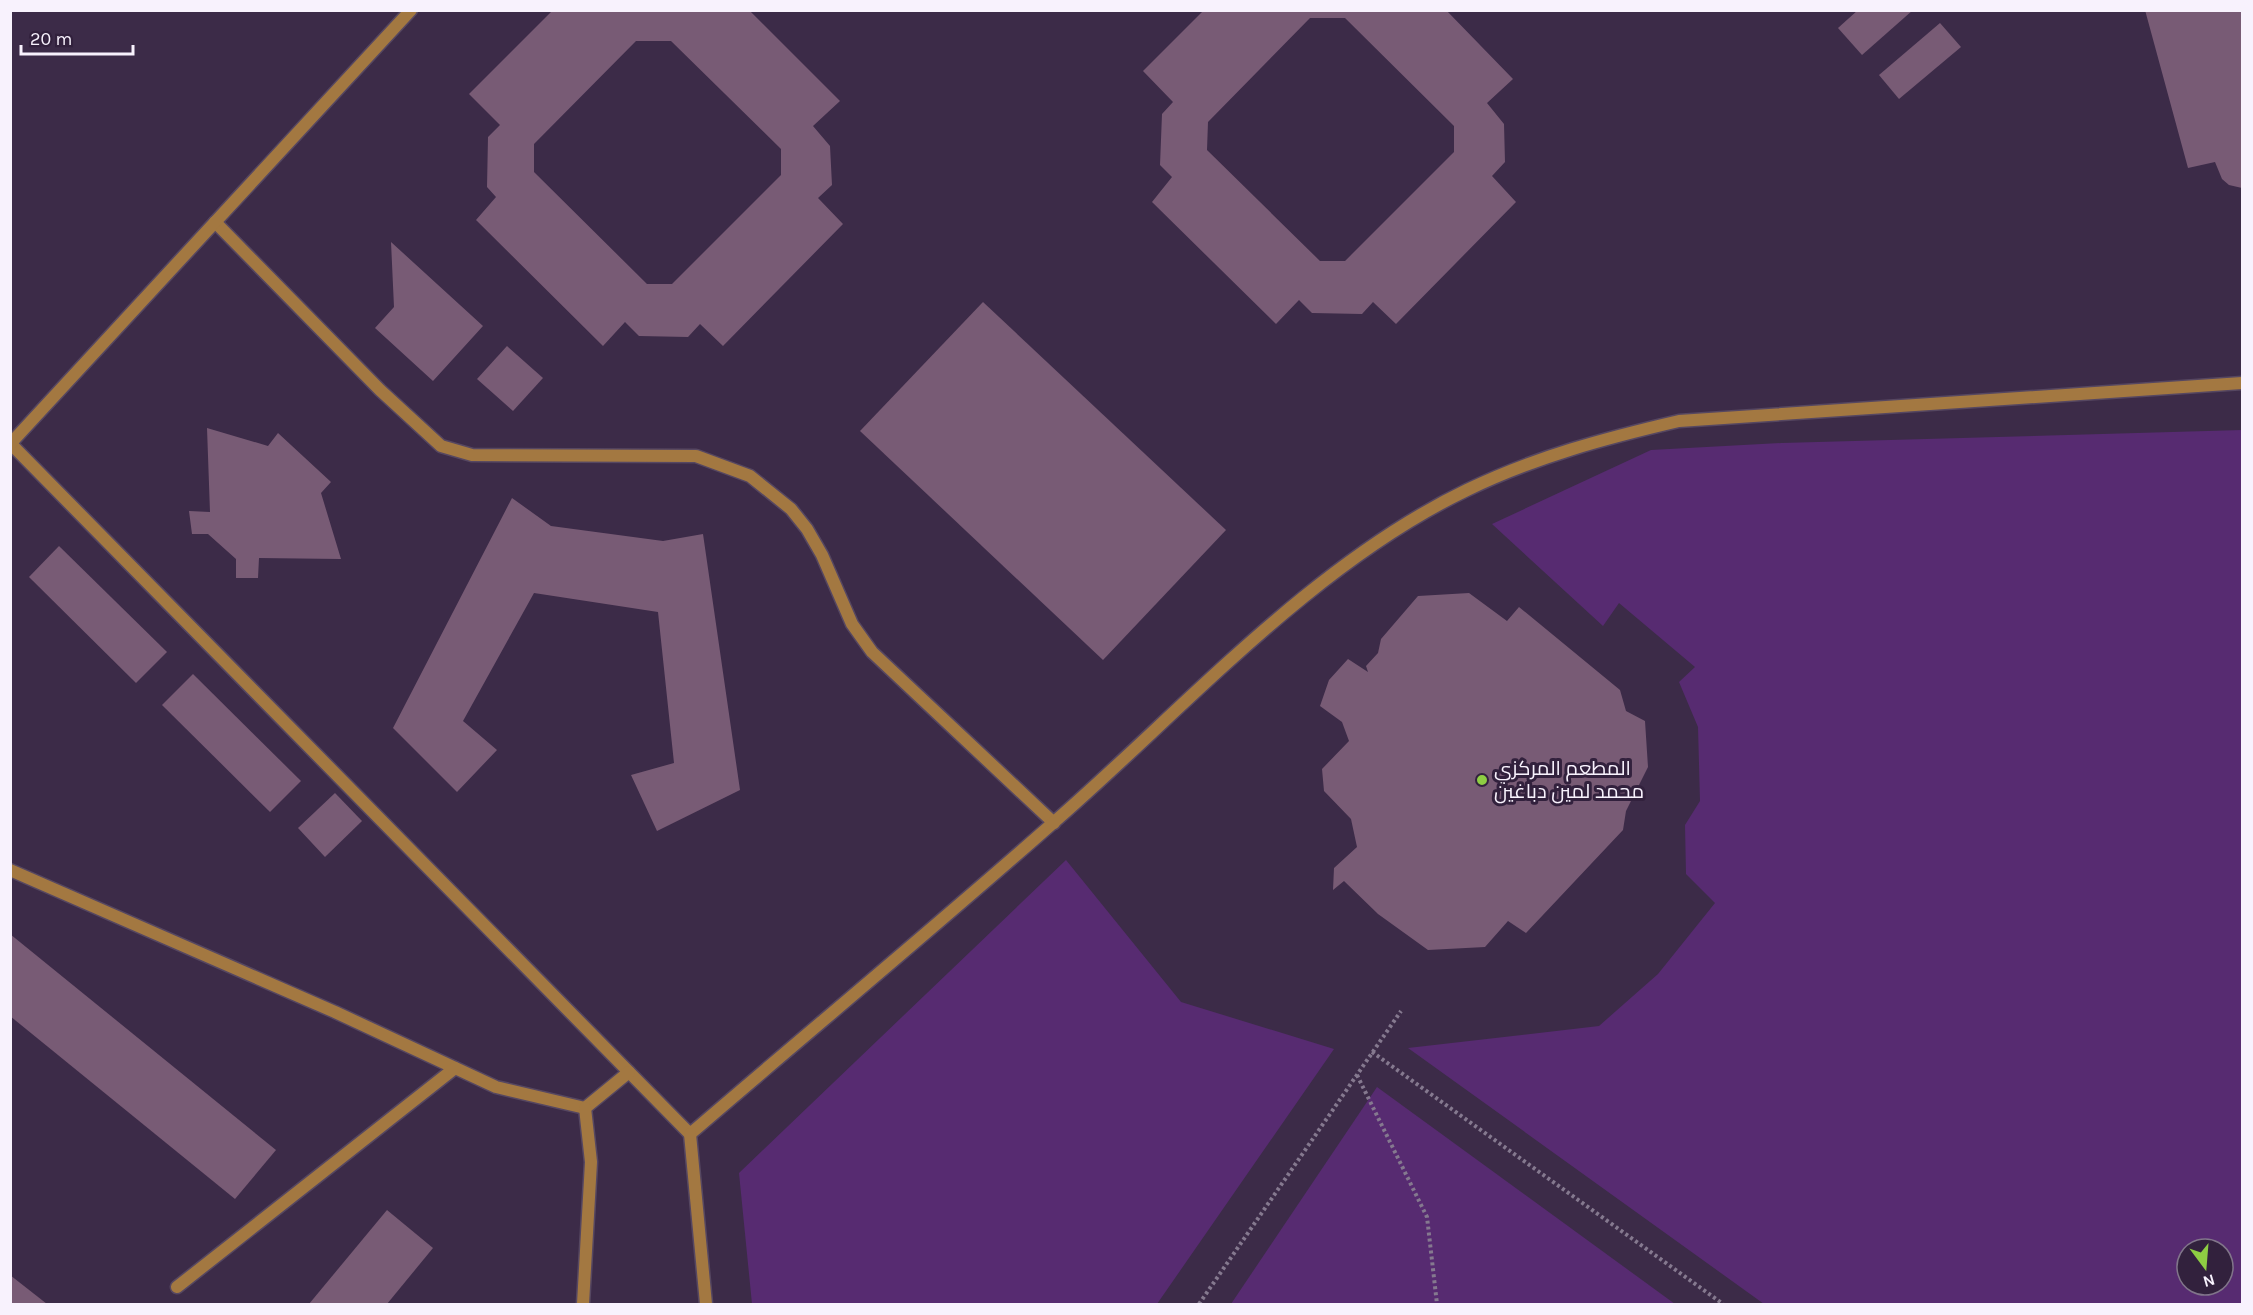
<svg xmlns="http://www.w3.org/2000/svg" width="2253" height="1315" viewBox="0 0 2253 1315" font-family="Karla,Cairo,sans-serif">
  <rect width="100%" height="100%" fill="#3c2b48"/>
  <g fill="#572b71" fill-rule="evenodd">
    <path d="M2242,430V1304H1764L1408,1048L1599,1026L1658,974L1715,903L1686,874L1685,825L1700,801L1698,727L1679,682L1695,667L1619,603L1603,626L1492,524L1651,450L1782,443ZM2187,1249H2223V1285H2187Z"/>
    <path d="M1066,860L1181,1002L1334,1049L1157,1304H752L739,1173Z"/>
    <path d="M1377,1087L1675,1304H1231Z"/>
  </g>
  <g fill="#785b75" fill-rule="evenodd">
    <path d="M553,10H749L840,101L813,126L830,146L832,185L818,198L843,224L723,346L700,324L688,337L639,336L625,322L603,346L476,220L496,197L487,187L488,137L500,125L469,94ZM636,41H671L781,149V175L672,284H647L534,172V144Z"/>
    <path d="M1204,10H1446L1513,79L1487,103L1504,124L1505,162L1492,176L1516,202L1396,324L1373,302L1362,314L1312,313L1299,300L1276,324L1152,202L1172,177L1160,165L1162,114L1173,102L1143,71ZM1310,18H1345L1454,126V152L1345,261H1320L1207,150L1208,122Z"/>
    <path d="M1858,10H1913L1862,55L1838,28Z"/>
    <path d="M2145,10H2242V188L2229,185L2222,179L2215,162L2188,168Z"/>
    <path d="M1940,23L1961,47L1899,99L1879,75Z"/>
    <path d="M391,242L483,326L433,381L375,328L394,307Z"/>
    <path d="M983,302L1226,530L1103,660L860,431Z"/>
    <path d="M507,346L543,378L513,411L477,379Z"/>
    <path d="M207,428L268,446L278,433L331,482L321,493L341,559L259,558L258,578H236V559L208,534H192L189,511L210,512Z"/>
    <path d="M512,498L551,526L663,541L703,534L740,790L657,831L631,775L674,763L658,612L534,593L463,721L497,750L457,792L393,728Z"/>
    <path d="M59,546L167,652L136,683L29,577Z"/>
    <path d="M1469,593L1507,621L1519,607L1620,690L1626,711L1645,721L1648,767L1626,811L1623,830L1526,933L1508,921L1485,947L1428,950L1378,914L1344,881L1333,890L1334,868L1357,847L1351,819L1324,791L1322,769L1349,741L1342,722L1320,706L1329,680L1348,659L1368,672L1366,666L1378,653L1381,639L1418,596Z"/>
    <path d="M193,674L301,781L270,812L162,705Z"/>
    <path d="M335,793L362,821L325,857L298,828Z"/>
    <path d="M10,934L276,1150L235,1199L10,1016Z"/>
    <path d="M387,1210L433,1248L387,1304H309Z"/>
    <path d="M10,1275L47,1304H10Z"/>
  </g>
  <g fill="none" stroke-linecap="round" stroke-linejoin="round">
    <g stroke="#564761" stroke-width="15">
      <g id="service">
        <path d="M215,222L380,390L441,446L472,455L696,456L750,476L791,509L807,529L822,555L852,624L872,652L1054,823"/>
        <path d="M10,443L690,1134C811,1030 934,928 1053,823C1183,710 1311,565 1467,490C1535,457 1606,438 1679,421L2242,383"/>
        <path d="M11,443L411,10"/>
        <path d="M10,870L335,1012L496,1087L585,1108"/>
        <path d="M585,1108L629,1072"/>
        <path d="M690,1134L706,1304"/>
        <path d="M177,1287L455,1068"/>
        <path d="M583,1304L591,1162L585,1108"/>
      </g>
    </g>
    <g stroke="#85798f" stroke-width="4" stroke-dasharray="3 3" stroke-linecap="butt">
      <path d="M1372,1052L1723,1304"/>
      <path d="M1357,1075L1427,1217L1437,1304"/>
      <path d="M1199,1304L1401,1011"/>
    </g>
    <use href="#service" stroke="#a37841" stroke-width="12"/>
  </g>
  <circle fill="#8ecd43" stroke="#32213d" stroke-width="2" cx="1482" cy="780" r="6"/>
  <g text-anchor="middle" stroke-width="6" stroke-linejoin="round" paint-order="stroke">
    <g font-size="20" fill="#f8f2fd" stroke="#32213d" text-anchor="start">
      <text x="1494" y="775">المطعم المركزي<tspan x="1494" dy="23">محمد لمين دباغين</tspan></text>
    </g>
  </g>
  <rect width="2253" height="1315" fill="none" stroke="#f8f2fd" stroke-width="24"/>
  <g transform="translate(2205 1267) rotate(164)"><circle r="28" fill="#32213d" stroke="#81758a" stroke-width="1.5"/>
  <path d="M0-4.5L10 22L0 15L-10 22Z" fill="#8ecd43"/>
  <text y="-9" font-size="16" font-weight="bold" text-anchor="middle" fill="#f8f2fd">N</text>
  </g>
  <path d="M21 45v9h112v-9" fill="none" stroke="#f8f2fd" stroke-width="3"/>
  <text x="30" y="45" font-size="18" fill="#f8f2fd" stroke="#32213d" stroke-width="4.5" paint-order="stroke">20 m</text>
</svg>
